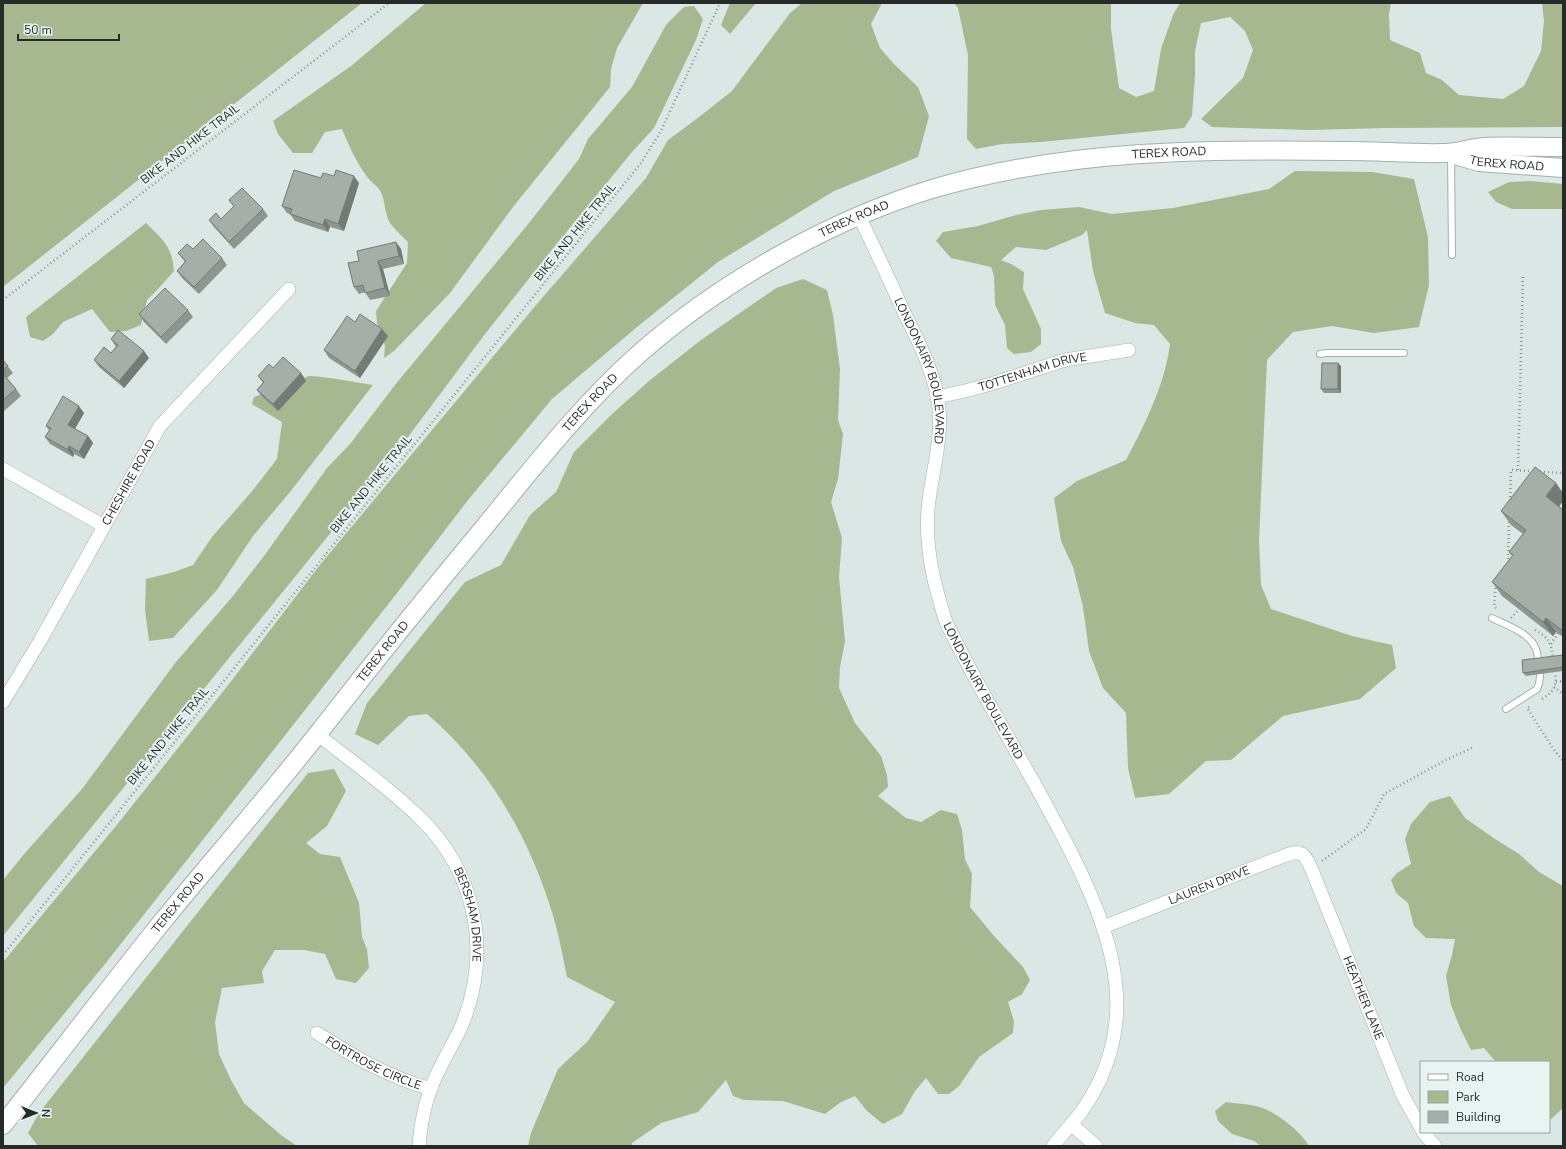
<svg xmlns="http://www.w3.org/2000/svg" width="1566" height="1149" viewBox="0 0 1566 1149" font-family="'Nunito Sans',sans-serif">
  <rect width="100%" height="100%" fill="#dae7e4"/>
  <g fill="#a7b890">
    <path d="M3,3H362L3,287Z"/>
    <path d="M426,3H643L617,48L611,69L610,87L513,207L450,293L394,351L384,358L385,346L377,323L376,311L407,263L408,242C401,235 389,225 387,216C384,206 385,198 379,189C376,185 371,182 368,178C357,164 349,146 342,129L325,132L312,153H293L278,134L273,121L351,66Z"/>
    <path d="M730,3H756L730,34L721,25Z"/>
    <path d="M802,3H882L871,24L880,48L894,64L918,87L929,116L918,157L834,191L718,262L637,327L552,399L468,500L397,593L105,964L3,1088V962L116,826L229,684L319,566L536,305L646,178L668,140L699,117L732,91L790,13Z"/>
    <path d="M954,3H1111V29L1119,88L1136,97L1154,91L1161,49L1173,15L1180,3H1391L1389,14L1390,40L1420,53L1426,73L1442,80L1459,95L1503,99L1524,86L1541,51L1544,21L1542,3H1563V127L1386,128L1308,130L1212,127L1201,119L1243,78L1253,50L1245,31L1230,17L1201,23L1195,51V75L1192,116L1184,128L1041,142L1002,144L976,149L967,139L968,55L958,8Z"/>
    <path d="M694,6L703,19L696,40L654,128L632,152L551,251L485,334L402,445L3,936V880L25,853L82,789L176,662L233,596L264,556L327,468L350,444L395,385L529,223L579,159L588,139L632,87L666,25L684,7Z"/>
    <path d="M1295,171L1372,172L1414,179L1428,237L1429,285L1419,327L1374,333L1332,326L1293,332L1267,360L1259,541L1261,585L1271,609L1352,636L1392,645L1396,668L1360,699L1283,716L1231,760L1206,761L1169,794L1135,798L1128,768L1126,713L1103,688L1089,651L1083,607L1073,567L1061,541L1054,498L1077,481L1126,460C1145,424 1165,384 1170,344L1154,325L1135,323L1105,313L1093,271L1087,230L1082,235L1046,250L1016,247L1001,260L1011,264L1024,272L1023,289L1041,329V344L1031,352L1014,354L1007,348L1005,325L995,305L994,276L991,267L951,258L936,241L943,232L978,226L1016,215L1041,210L1079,207L1112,214L1173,208L1269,189Z"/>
    <path d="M1530,181L1563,184V209H1512L1496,202L1488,192L1509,182Z"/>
    <path d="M146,223C163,240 172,246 174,271L158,289L147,300L141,325L126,331L110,332L92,309L63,322L53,334L43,341L30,337L26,317Z"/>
    <path d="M803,279L827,290L833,315L840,369L838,420L843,434L838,479L831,502L842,538L839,577L845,641L840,667L839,688L855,723L881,756L887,775L888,787L878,796L906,818L921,822L941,810L957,814L962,830L965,859L972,874L970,907L994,936L1023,967L1030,980L1022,994L1008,1002L1014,1021L1013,1033L979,1057L959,1086L949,1094H938L926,1078L915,1091L902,1114L883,1124L867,1111L855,1096L841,1102L825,1114L783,1101L744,1100L733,1096L726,1080L698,1112L661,1123L632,1143V1146H528L531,1133L558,1069L588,1041L615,1002L567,977C562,953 558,929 550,906C527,833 486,764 427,714L409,716L378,745L355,734L367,703L465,582L501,565L530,515L556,492L574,452L612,414L649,381L701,340L776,288Z"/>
    <path d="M309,376C331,377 352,382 373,385L290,492L253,536L217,590L173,638L149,641L145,610L146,579L174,572L193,565L212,537L253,490L277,459L282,422L252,404L254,397Z"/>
    <path d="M334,769L346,791L327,826L306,843L320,854L340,857L359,903L362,937L367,949L369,968L356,983L336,979L325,954L304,950H275L262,971L264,983L222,988L215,1022L219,1054L231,1080L244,1103L281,1135L297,1146H38L28,1133L39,1113L308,773Z"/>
    <path d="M1450,796L1465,818L1495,839L1519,854L1539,872L1563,886V1108L1549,1121V1062H1496L1484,1048L1471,1050L1461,1030L1451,1005L1446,976L1452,955L1455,939L1426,938L1414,926L1408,903L1396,893L1391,880L1397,873L1411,864L1405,839L1411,824L1430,802Z"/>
    <path d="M1226,1102C1238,1104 1252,1104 1263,1108C1278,1114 1301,1132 1309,1146H1261L1254,1141L1232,1134L1218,1121L1215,1111Z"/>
  </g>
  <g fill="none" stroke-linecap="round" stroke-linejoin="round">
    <g stroke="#a3b0ad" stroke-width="8">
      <g id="service">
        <path d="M1451,155L1452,255"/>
        <path d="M1320,354L1326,353H1404"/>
        <path d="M1492,618C1506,625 1528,632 1535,647C1538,652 1538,659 1539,665C1540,674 1541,681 1537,689L1506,709"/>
      </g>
    </g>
    <g stroke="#a3b0ad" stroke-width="14">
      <g id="minor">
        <path id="s1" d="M859,216C874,247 889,279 903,310C918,341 936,374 939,409C942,443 931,476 928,509C925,548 934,585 946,622C974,680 1008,736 1039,792C1075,859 1124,944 1116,1021C1113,1053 1100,1085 1082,1111C1073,1123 1062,1134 1053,1146"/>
        <path id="s2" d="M937,397L965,391L991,384L1065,360L1129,350"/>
        <path d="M3,469L104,526"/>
        <path id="s3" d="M3,702L40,641L160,426L289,289"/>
        <path id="s4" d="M317,734C351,761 387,786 418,816C476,871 492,951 462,1025C456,1039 447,1053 440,1068C427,1092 421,1119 419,1146"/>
        <path id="s5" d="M1103,927L1276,859C1295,852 1302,846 1311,868L1403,1096L1421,1128"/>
        <path id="s6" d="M317,1033C356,1058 386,1076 431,1089"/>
        <path d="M1071,1124L1096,1146"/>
        <path d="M1423,1132L1435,1146"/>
      </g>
    </g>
    <g stroke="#a3b0ad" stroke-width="20">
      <g id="secondary">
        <path id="s7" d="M1452,154L1479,162L1563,168"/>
        <path id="s8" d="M3,1125C56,1058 108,989 162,922C214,858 269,796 320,731C373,663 427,596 482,530C532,469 581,405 640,353C721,282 830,220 932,189C1067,149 1206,149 1346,151C1379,151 1412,154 1445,153C1458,153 1470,148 1484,147C1510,146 1537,147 1563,147"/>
      </g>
    </g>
    <g stroke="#8b9492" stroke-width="2.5" stroke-dasharray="1 3" stroke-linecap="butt">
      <path d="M3,300L389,3"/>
      <path d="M1518,470L1523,275"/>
      <path d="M1510,501L1511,470L1563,473"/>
      <path d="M1508,563L1509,520"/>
      <path d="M1496,584L1494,606L1496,608"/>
      <path d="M1511,618L1519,609"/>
      <path d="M1535,630C1549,638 1551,642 1553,658"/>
      <path d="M1551,644L1558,633"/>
      <path d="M1556,682L1563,681"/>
      <path d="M1554,687L1563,694"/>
      <path d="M1542,699C1553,692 1557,687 1555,674"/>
      <path d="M1529,707L1527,708L1552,747L1563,761"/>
      <path d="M1322,861L1366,829L1384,794L1446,760L1474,747"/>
      <path d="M3,955L641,163L661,131L720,3"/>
    </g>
    <use href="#service" stroke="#fff" stroke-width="6"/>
    <use href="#minor" stroke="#fff" stroke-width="13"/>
    <use href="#secondary" stroke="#fff" stroke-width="18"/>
  </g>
  <g fill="#8e9690">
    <path d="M334,176L359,183L344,231L330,227L328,232L295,221L290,214L287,213L282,206L321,178Z"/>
    <path d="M229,200L263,209L268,216L234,249L214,227L209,220L221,219L234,207Z"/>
    <path d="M193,249L222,258L227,265L199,294L182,278L177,271L185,262L178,253Z"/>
    <path d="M401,249L404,264L383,269L390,296L370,300L365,292L359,294L354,287L359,261Z"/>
    <path d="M188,310L193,317L166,344L144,322L139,314Z"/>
    <path d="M355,322L388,336L360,378L329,358L324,350Z"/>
    <path d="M111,339L149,358L124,388L99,367L94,360L111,353L116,347Z"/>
    <path d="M3,360L13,373L7,378L16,389L21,396L3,412Z"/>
    <path d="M1341,366V393H1324L1321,389Z"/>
    <path d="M273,368L301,373L306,381L278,411L262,397L257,390L263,383L258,376Z"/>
    <path d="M84,413L75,429L88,436L93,443L84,459L74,454L73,457L50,444L45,437L49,430L46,426Z"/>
    <path d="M1559,506L1563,510V637L1556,632L1553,636L1502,596L1492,582L1512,556L1509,552L1523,534L1511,525L1501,511Z"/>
    <path d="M1563,655V671L1526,676L1523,673Z"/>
  </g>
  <g fill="#747a75">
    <path d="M354,176L359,183L344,231L338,224Z"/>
    <path d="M325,219L330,227L328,232L323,225Z"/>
    <path d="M396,242L401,249L404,264L399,256Z"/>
    <path d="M378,261L383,269L390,296L385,288Z"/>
    <path d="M382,329L388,336L360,378L355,371Z"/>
    <path d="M144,351L149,358L124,388L119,381Z"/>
    <path d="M1338,363L1341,366V393L1338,389Z"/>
    <path d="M301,373L306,381L278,411L273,404Z"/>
    <path d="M79,406L84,413L73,432L68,425Z"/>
    <path d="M88,436L93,443L84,459L79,452Z"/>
    <path d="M69,446L74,454L73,457L68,450Z"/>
    <path d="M1556,483L1563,493V501L1556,511L1546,496Z"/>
    <path d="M1546,618L1556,632L1553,636L1543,622Z"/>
  </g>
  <g fill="#a5aea7" stroke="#747a75">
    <path d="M294,170L321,178L323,173L334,176L336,170L354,176L338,224L325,219L323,225L290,214L292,209L282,206Z"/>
    <path d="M242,188L263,209L229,242L209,220L216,213L221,219L234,206L229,200Z"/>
    <path d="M203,239L222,258L194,287L177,271L186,261L178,253L187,244L193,249Z"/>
    <path d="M396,242L399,256L378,261L385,288L365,293L363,285L354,287L348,263L359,261L357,251Z"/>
    <path d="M165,288L188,310L161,337L139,314Z"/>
    <path d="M360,314L382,329L355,371L324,350L347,316L355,322Z"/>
    <path d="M118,330L144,351L119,381L94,360L104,347L111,353L118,345L111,339Z"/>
    <path d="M283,357L301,373L273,404L257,390L264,382L258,376L269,364L273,368Z"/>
    <path d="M3,360L8,366L3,370Z"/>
    <path d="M1322,363H1338V389H1321Z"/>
    <path d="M3,374L16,389L3,400Z"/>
    <path d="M63,396L79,406L68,425L88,436L79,452L69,446L68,450L45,437L51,428L46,426Z"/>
    <path d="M1535,467L1556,483L1546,496L1563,510V631L1546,618L1543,622L1492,582L1513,555L1509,552L1526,530L1501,511Z"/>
    <path d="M1563,655V667L1523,673L1522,660Z"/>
  </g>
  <g text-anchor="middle" stroke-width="4" stroke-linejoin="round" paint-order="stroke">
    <g font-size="12" fill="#262b2a" stroke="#e7f4f1">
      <text transform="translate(190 144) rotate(-38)" y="4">BIKE AND HIKE TRAIL</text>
      <text dy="4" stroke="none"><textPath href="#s8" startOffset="1579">TEREX ROAD</textPath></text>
      <text dy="4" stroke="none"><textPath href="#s7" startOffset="56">TEREX ROAD</textPath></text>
      <text dy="4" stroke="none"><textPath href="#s8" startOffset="1255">TEREX ROAD</textPath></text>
      <text transform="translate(575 232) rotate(-51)" y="4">BIKE AND HIKE TRAIL</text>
      <text dy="4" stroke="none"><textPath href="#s1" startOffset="168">LONDONAIRY BOULEVARD</textPath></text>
      <text dy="4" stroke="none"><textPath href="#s2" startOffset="99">TOTTENHAM DRIVE</textPath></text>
      <text dy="4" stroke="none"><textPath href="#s8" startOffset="931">TEREX ROAD</textPath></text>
      <text dy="4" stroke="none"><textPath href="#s3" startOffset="253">CHESHIRE ROAD</textPath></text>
      <text transform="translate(371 484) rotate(-51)" y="4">BIKE AND HIKE TRAIL</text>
      <text dy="4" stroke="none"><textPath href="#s8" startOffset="607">TEREX ROAD</textPath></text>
      <text dy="4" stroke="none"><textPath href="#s1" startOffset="504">LONDONAIRY BOULEVARD</textPath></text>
      <text transform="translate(168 736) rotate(-51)" y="4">BIKE AND HIKE TRAIL</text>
      <text dy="4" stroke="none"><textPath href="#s5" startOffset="114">LAUREN DRIVE</textPath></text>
      <text dy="4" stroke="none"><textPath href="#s8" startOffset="283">TEREX ROAD</textPath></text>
      <text dy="4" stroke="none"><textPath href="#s4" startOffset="244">BERSHAM DRIVE</textPath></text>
      <text dy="4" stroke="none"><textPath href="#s5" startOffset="370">HEATHER LANE</textPath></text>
      <text dy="4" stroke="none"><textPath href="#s6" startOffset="64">FORTROSE CIRCLE</textPath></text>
    </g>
  </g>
  <rect width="1566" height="1149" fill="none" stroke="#262b2a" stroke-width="8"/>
  <rect x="1420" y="1061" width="130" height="72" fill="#e7f4f1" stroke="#9aa4a1"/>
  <rect x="1428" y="1074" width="20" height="6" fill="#ffffff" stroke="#9aa4a1"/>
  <text x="1456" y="1081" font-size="12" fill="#262b2a">Road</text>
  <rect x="1428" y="1091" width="20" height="12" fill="#a7b890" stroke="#9aa4a1"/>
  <text x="1456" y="1101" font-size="12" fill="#262b2a">Park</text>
  <rect x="1428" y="1111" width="20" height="12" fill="#a5aea7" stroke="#9aa4a1"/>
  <text x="1456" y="1121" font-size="12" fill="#262b2a">Building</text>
  <g transform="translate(36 1113) rotate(90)" stroke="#e7f4f1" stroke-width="3" paint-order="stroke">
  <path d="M0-3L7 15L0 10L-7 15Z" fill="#262b2a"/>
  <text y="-6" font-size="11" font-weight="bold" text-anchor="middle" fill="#262b2a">N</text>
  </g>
  <path d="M18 34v6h101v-6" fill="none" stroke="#262b2a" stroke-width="2"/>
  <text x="24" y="34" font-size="12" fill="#262b2a" stroke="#e7f4f1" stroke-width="3" paint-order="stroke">50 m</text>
</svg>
